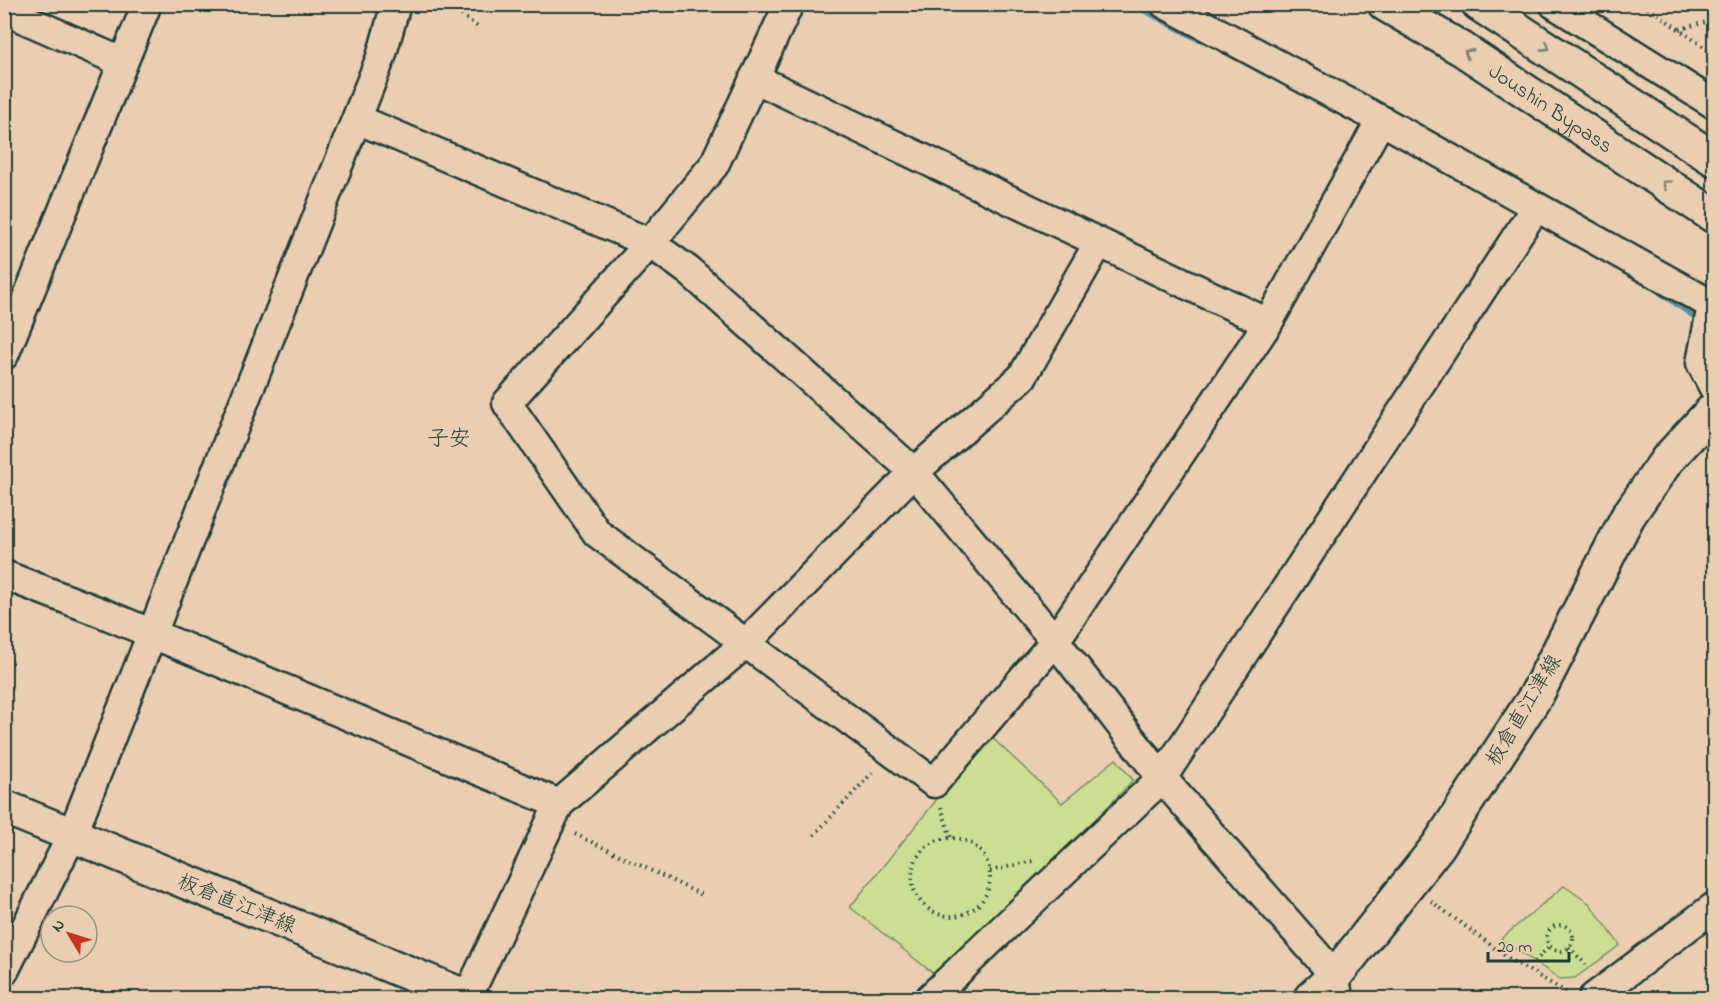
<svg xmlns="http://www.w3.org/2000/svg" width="1719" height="1003" viewBox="0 0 1719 1003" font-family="'Indie Flower','Klee One',sans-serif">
  <rect width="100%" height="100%" fill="#eaceb1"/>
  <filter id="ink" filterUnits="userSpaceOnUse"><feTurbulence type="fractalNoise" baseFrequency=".0167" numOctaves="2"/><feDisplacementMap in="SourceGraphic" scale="12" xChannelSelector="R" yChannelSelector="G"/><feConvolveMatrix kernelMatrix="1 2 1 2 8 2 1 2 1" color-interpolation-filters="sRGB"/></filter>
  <g filter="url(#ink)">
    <g fill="#cbde93" stroke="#758e64" stroke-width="1.5">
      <path d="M989,735L1062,803L1116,759L1133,780L1057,861L934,974L850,907Z"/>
      <path d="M1564,886L1590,904L1620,945L1575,978L1560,979L1501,939Z"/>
    </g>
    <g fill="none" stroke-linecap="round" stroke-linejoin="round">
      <g stroke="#628fa3" stroke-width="8">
        <path d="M1135,4L1198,38"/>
        <path d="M1661,292L1704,322"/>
      </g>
      <g stroke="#1f3d34" stroke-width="33">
        <g id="minor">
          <path d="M789,4L714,165L650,243L507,403L597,533L934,783L1055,641L1268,323L1381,120"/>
          <path d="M1165,4L1381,120L1712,305L1701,363L1714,388"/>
          <path d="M1554,4L1714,104"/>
          <path d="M4,10L122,62"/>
          <path d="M754,78L1268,323"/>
          <path d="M357,119L650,243L689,271L914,472L1055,641L1162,778L1335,976L1338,998"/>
          <path d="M4,355L147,4"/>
          <path d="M4,575L105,614L559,804"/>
          <path d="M4,971L72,835L381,57L396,4"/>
          <path d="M467,998L559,804L747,642L914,472L1022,377L1098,244"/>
          <path d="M930,998L1162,778L1536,207"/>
          <path d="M1593,998L1714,907"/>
        </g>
      </g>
      <g stroke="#1f3d34" stroke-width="38">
        <g id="major">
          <path d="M4,807L469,998"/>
          <path d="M1311,998L1335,976L1438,846L1537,694L1628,516L1667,460L1714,409"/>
        </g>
      </g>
      <g stroke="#1f3d34" stroke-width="38">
        <g id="highway">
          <path id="s1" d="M1385,4L1462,49L1714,216"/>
          <path d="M1479,4L1714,159"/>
        </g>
      </g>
      <g stroke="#1f3d34" stroke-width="4" stroke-dasharray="1.5 4.5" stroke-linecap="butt">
        <path d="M447,4L479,28"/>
        <path d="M1643,4L1714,54"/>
        <path d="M1680,29L1714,20"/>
        <path d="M941,807L951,838"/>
        <path d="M575,834L702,895"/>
        <path d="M814,835L873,772"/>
        <circle cx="951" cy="877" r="39"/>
        <path d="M990,871L1033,861"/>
        <path d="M1431,901L1511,960L1566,992"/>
        <circle cx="1560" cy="938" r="13"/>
        <path d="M1569,947L1586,965"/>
        <path d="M1535,962L1549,946"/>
      </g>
      <use href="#minor" stroke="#eaceb1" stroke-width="28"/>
      <use href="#major" stroke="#eaceb1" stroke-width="33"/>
      <use href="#highway" stroke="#eaceb1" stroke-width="33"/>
    </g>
    <defs><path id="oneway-chevron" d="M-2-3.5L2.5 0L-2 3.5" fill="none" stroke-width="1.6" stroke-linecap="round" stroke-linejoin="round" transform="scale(1.5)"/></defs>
    <g stroke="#7a7e6c">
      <use href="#oneway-chevron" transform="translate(1546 47) rotate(33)"/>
      <use href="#oneway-chevron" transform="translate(1468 53) rotate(-147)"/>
      <use href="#oneway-chevron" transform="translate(1666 184) rotate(-146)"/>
    </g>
  </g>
  <g text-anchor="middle" stroke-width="4.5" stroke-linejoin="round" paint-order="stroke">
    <g font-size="21" fill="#1f3d34" stroke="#eaceb1">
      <text dy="7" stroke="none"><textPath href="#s1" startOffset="196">Joushin Bypass</textPath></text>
      <text transform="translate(1523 710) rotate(-59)" y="7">板倉直江津線</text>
      <text transform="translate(237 903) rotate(22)" y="7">板倉直江津線</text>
    </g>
    <g font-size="22" fill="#1f3d34" stroke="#eaceb1">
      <text x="449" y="445">子安</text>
    </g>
  </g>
  <rect width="1719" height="1003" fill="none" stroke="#eaceb1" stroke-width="24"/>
  <rect x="12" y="12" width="1695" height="979" fill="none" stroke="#1f3d34" stroke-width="2" filter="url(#ink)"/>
  <g transform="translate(69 934) rotate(308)"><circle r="28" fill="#eaceb1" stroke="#99947f" stroke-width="1.5"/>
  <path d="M0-4.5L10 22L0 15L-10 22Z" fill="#c8321e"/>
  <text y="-9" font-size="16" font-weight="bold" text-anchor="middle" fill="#1f3d34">N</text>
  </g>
  <path d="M1488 952v9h81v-9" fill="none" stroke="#1f3d34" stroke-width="3"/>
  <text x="1497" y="952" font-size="18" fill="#1f3d34" stroke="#eaceb1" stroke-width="4.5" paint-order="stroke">20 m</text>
</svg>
